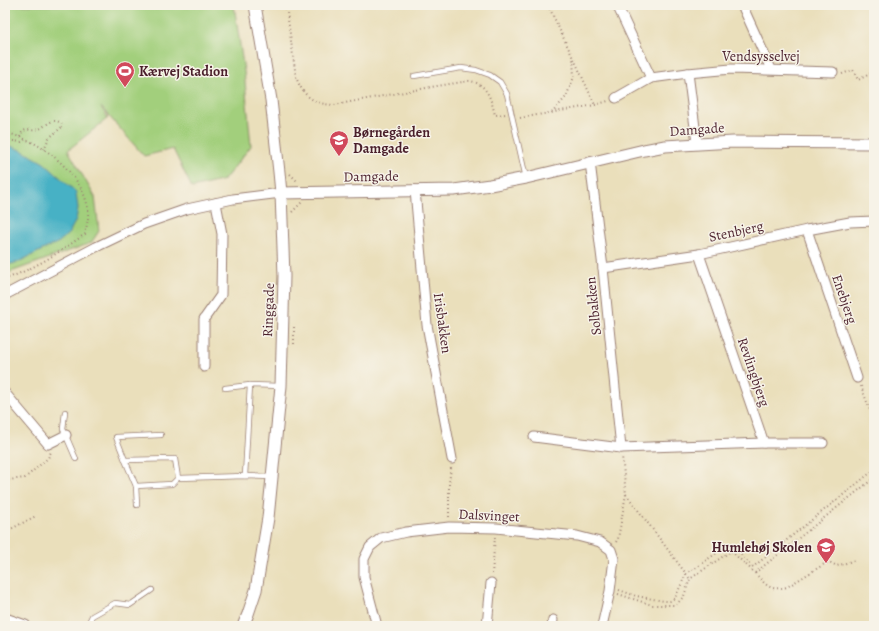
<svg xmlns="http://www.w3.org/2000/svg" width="879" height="631" viewBox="0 0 879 631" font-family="Alegreya,serif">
  <rect width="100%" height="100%" fill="#f7f3e8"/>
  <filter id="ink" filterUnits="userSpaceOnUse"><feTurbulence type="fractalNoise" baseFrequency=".025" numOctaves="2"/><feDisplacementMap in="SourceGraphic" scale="8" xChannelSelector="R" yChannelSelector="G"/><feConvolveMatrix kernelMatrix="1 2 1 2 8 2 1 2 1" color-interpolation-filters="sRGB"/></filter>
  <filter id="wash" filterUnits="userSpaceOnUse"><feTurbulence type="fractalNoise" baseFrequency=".012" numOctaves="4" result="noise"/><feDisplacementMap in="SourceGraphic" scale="16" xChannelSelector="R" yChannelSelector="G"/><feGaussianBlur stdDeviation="0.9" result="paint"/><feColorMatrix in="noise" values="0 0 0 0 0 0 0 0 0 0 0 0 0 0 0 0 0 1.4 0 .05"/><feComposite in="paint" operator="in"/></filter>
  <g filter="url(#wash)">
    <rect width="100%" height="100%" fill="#eadfbb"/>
    <path fill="#a2cf7c" stroke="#767754" d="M5,5H234L244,71L251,146L224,180L192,188L173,149L144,156L101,107L108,118L68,150L95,197L99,231L91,243L5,274Z"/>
    <path fill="#47b1c5" stroke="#486878" d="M5,144L21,150L44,163L76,192L78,208L76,220L69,233L59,242L16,263L5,265Z"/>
  </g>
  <g filter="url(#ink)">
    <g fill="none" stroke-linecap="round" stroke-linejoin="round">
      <g stroke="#9a7f73" stroke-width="6">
        <g id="service">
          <path d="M414,76L461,68L476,70L490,75L500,82L507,94L526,178"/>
          <path d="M225,388L250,385L281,386"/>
          <path d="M65,412L63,429L76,459"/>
          <path d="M125,460L116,437L161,435"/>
          <path d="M245,476L250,385"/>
          <path d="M178,478L172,484L136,486L125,460L175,459L178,478L245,476L271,477"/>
          <path d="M136,486L137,505"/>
          <path d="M87,626L92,616L115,603L130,605L152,590"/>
        </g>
      </g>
      <g stroke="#9a7f73" stroke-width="11">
        <g id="minor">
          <path d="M617,5L651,78"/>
          <path d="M742,5L771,69"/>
          <path d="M688,73L697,143"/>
          <path d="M616,98L651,78L688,73L731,69L833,72"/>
          <path d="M590,162L603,268L621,448"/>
          <path d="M415,190L427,325L452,459"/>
          <path d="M807,230L857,378"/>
          <path d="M699,254L764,443H823"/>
          <path d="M603,268L699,254L807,230L850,222L874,221"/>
          <path d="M5,295L96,247L144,224L187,209L233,199L281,193"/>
          <path d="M204,367V319L221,295L222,234L216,203"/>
          <path d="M5,393L48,444L66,435"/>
          <path d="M534,437L621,448L764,443"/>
          <path d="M377,626L364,577V559L370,547L381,538L406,532L449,527L496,528L577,536L600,542L611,550L614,559L610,591L602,626"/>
          <path d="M487,626L491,583"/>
          <path d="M552,626L553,620"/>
        </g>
      </g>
      <g stroke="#9a7f73" stroke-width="13">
        <g id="tertiary">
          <path d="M281,193L454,190L490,185L526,178L644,150L665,146L733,142L874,143"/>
          <path d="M5,619L25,626"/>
          <path d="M243,626L248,614L256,590L268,518L281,386L284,276L281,193L279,172L271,100L255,5"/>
        </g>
      </g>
      <g stroke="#9a7f73" stroke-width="2" stroke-dasharray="1 3" stroke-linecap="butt">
        <path d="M286,5L296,77C303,96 313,104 334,105L437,86L469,81C487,83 491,99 495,115L506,114"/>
        <path d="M548,5L573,58L574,77L566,97L552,113"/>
        <path d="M574,59L595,105"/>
        <path d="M842,74L853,70L858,80L874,72"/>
        <path d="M520,118L595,105L608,101"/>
        <path d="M5,132C17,136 29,140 39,146C59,158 82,181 87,204C90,214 87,224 85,234C60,252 34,269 5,279"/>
        <path d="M20,137C21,134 22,131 26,130C29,129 32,131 35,130C45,129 51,116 61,123L62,127L49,138L44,149"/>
        <path d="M5,140L21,142L25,140"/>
        <path d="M290,174L298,182"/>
        <path d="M292,212L302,202"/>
        <path d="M294,344V326"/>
        <path d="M861,386L870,410L874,416"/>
        <path d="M5,482L8,480L25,478L48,458L51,452"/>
        <path d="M626,494L690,579"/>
        <path d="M449,517V483L451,468"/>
        <path d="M5,532L36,516"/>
        <path d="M616,542L618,539L626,494L622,456"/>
        <path d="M755,573C767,586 769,591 787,587L826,563H831L837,566L855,560"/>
        <path d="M492,574L495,537"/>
        <path d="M619,590L636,596L664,601H670L675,598L686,574L727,546H732L753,567L874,470"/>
        <path d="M618,594L652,605H676L684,596L690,579L731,551L755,573L874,478"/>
      </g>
      <use href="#service" stroke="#fff" stroke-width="4.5"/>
      <use href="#minor" stroke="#fff" stroke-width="9"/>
      <use href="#tertiary" stroke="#fff" stroke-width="11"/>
    </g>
  </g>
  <defs>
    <g id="stadium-pin" transform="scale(1)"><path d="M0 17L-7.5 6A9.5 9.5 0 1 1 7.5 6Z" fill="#d1495b" stroke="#f7f3e8"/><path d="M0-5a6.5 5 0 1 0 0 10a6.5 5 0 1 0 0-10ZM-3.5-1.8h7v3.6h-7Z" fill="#fff"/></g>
    <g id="school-pin" transform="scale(1)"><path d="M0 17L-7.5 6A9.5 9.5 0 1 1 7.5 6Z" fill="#d1495b" stroke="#f7f3e8"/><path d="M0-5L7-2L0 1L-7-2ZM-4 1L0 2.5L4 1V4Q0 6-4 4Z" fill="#fff"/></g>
  </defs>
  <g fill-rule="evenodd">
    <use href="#stadium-pin" x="125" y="71"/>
    <use href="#school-pin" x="339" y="140"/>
    <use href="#school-pin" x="826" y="547"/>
  </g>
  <g text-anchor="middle" stroke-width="3" stroke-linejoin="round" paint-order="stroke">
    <g font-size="14" fill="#4a1f2b" stroke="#f7f3e8">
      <text x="761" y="61">Vendsysselvej</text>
      <text transform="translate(697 129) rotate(-4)" y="5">Damgade</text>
      <text transform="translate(371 176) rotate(-1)" y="5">Damgade</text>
      <text transform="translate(736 231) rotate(-12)" y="5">Stenbjerg</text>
      <text transform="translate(845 299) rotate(71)" y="5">Enebjerg</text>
      <text transform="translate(593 306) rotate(-96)" y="5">Solbakken</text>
      <text transform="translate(268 310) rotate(-88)" y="5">Ringgade</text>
      <text transform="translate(443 323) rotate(82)" y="5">Irisbakken</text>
      <text transform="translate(754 372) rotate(71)" y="5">Revlingbjerg</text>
      <text transform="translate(489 515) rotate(3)" y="5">Dalsvinget</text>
    </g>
    <g font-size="14" font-weight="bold" fill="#4a1f2b" stroke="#f7f3e8" text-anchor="start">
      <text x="139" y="76">Kærvej Stadion</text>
      <text x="353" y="137">Børnegården<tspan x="353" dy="16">Damgade</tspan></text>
      <text x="812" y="552" text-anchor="end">Humlehøj Skolen</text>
    </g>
  </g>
  <rect width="879" height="631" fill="none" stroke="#f7f3e8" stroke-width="20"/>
</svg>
